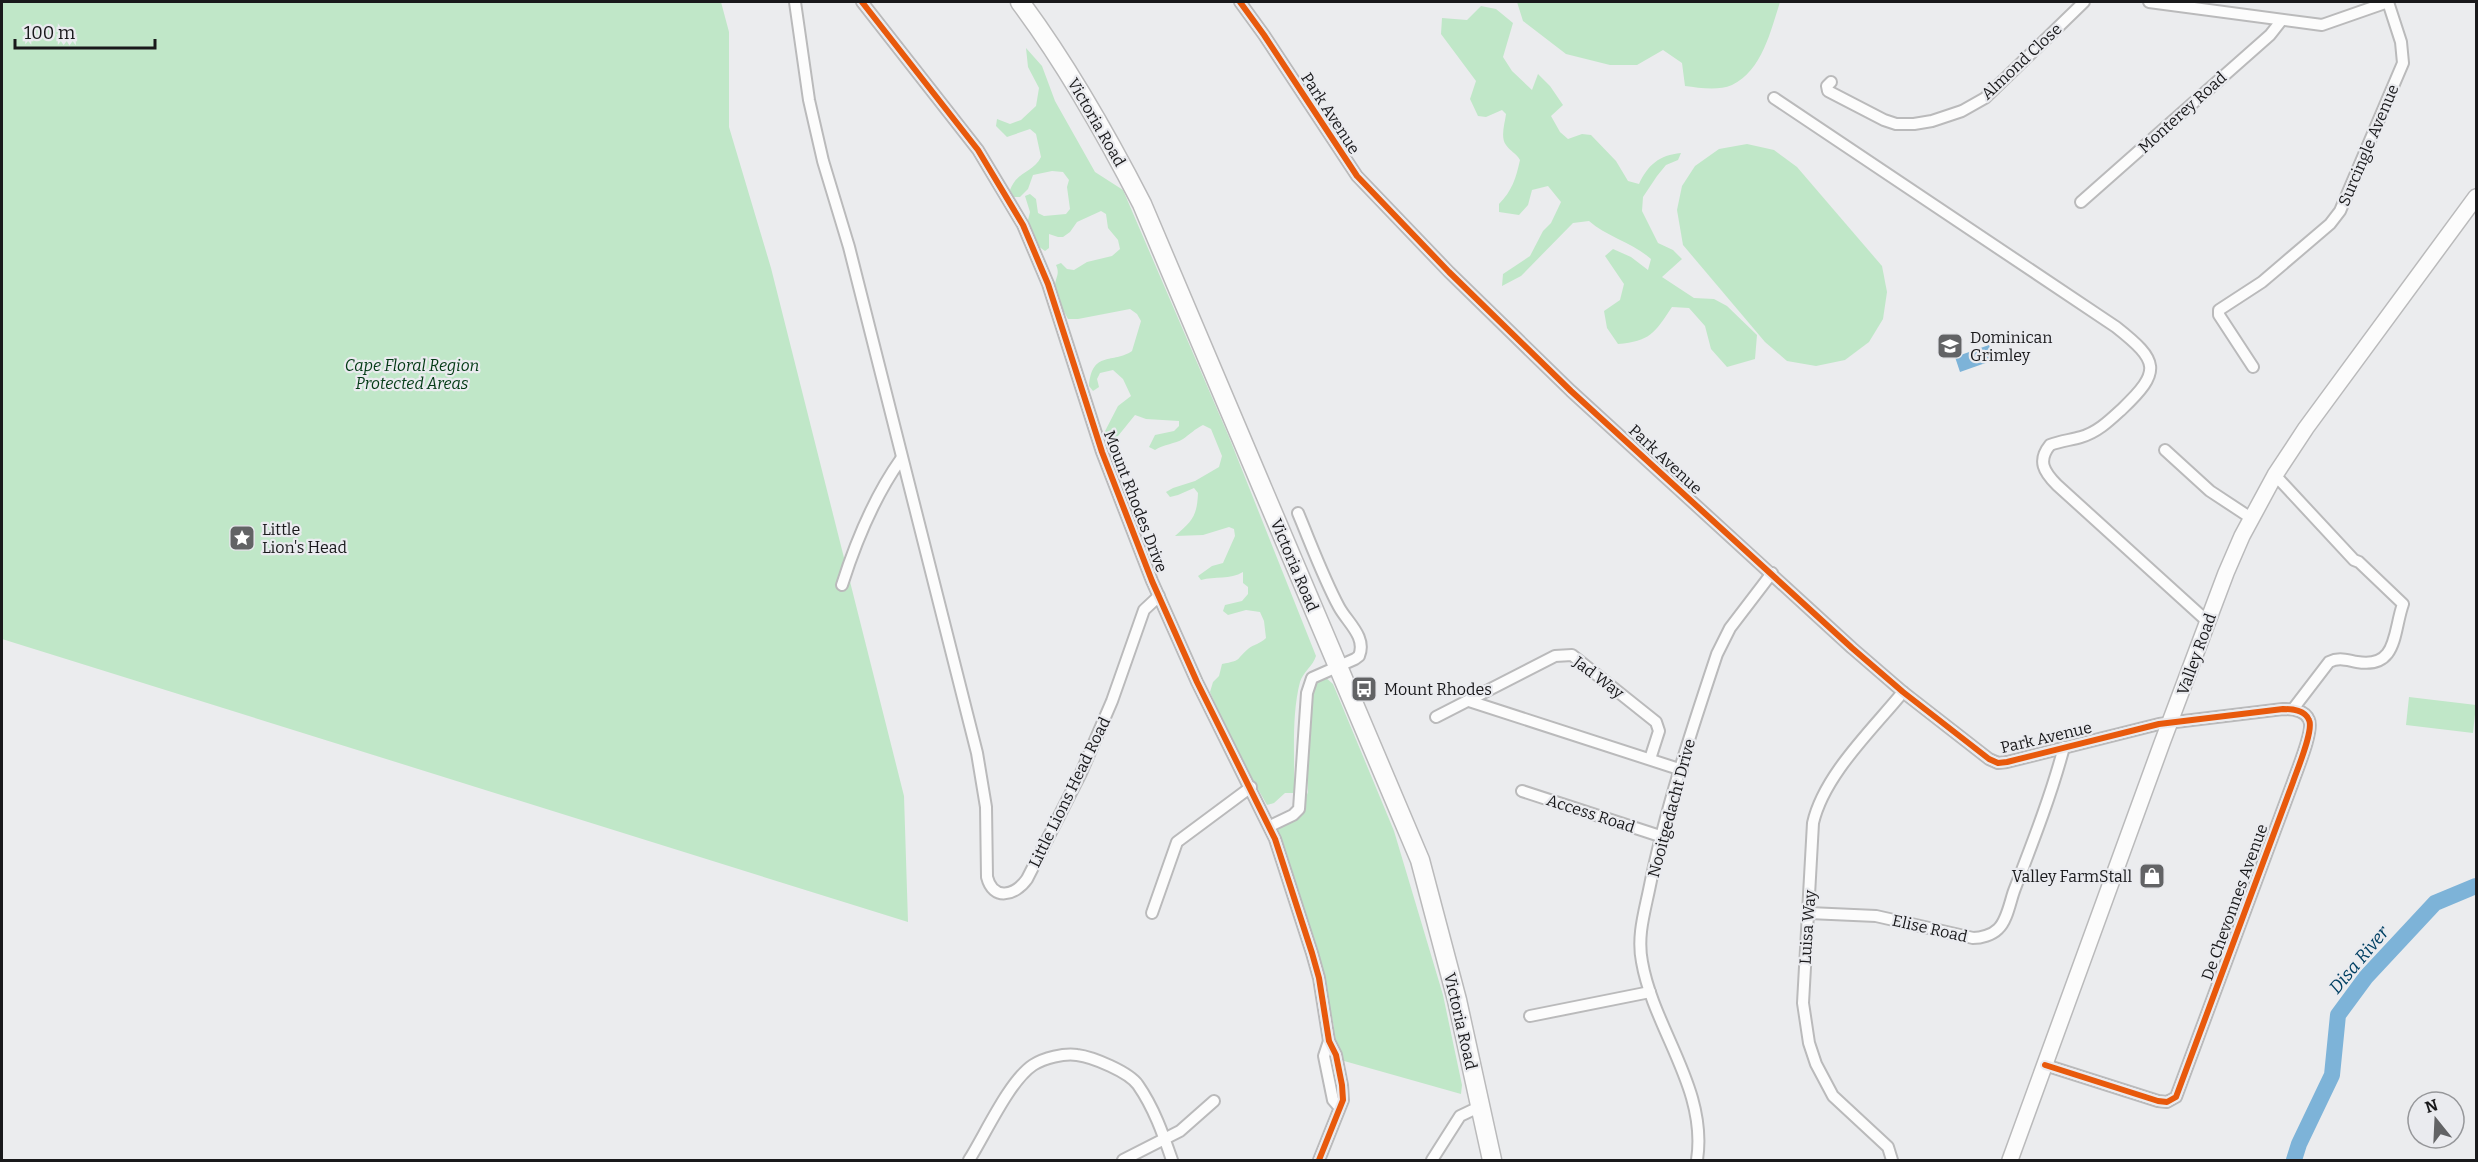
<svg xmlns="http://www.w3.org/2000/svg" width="2478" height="1162" viewBox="0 0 2478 1162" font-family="Bitter,serif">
  <rect width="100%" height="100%" fill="#ebecee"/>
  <g fill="#c0e7c8">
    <path d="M2,2H721L729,32V127L771,268L904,796L908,922L2,639Z"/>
    <path d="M1517,2H1780C1771,30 1762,71 1732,85C1718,91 1700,88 1685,86L1682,63L1663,50L1637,65H1610L1566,54L1523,21Z"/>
    <path d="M1481,6L1496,9L1513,23L1503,57L1512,71L1532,90L1538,74L1550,86L1563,105L1551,116L1560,132L1568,139L1582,134L1591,135L1616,161L1628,181L1639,184C1648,165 1659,155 1681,153L1678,160L1666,165L1657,176L1643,197L1642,211L1658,243L1673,250L1682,259L1662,277L1694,298L1714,299L1727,306L1757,335L1755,359L1727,367L1711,349L1705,326L1689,308L1672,307C1654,334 1650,341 1618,344L1607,328L1604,311L1620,300L1624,284L1605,256L1613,249L1631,257L1648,270L1651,259C1632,242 1607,237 1589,221L1573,223L1521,276L1502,286L1503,274L1530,256L1543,231L1551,223L1561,202L1548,186L1532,190L1528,205L1519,215L1499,212V204C1512,191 1516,178 1520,160C1516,153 1510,151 1506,145C1500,137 1505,123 1506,114L1502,110L1486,117L1478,116L1470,99L1476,81L1441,34L1442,18L1467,20Z"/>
    <path d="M1026,48L1042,66L1055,101L1095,172L1123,190L1229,437L1316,656C1313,666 1303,672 1300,682C1291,717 1295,757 1294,793H1285L1274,803L1267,805L1232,743L1210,692L1213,682L1219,676L1222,664C1243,660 1235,660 1248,649C1254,644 1260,644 1266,638L1264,621L1260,612L1246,610L1228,615L1223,611L1225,605L1242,601L1248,594V587L1243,583V572C1230,580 1215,576 1201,580L1198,576L1212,566L1223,563L1235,536L1234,529L1229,527L1203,535L1175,536C1192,521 1197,517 1198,493L1194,488L1178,495L1170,497L1166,492L1173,488L1195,481L1219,467L1222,456L1211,429L1203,425C1195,429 1190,434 1183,439C1175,444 1164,444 1155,450L1149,447L1155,435L1174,431L1179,426V421L1146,419L1135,415L1118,436L1110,439L1103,435L1118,406L1131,396L1123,379L1113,370L1100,373L1097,379L1099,387L1093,391L1089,386C1092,350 1113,364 1132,351L1141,321L1137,314L1130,309L1078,319H1068C1063,310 1055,295 1055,285C1056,276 1060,274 1056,265L1061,263L1067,269L1074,270L1087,262L1112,256L1120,249L1118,240L1108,228L1106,214L1101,211L1077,222L1070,232L1063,237H1058L1049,234V248L1045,251L1038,246L1031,237L1027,224L1030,212L1025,196L1030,194L1036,199L1038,213L1044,216L1066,214L1070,209L1067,187L1069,180L1063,172L1052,171L1033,175L1028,189L1020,197H1014L1010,190C1017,171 1033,173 1041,157L1036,134L1030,129L1007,137L996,126L997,119L1010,124L1021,120L1036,106L1039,88L1028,67Z"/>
    <path d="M1747,144L1774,150L1797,167L1882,266L1887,292L1883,319L1869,342L1845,360L1816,366L1787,361L1765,342L1683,245L1677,210L1682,186L1695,166L1719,149Z"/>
    <path d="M1325,677L1333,684L1394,831L1443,995L1462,1085L1461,1094L1330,1057L1334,1027L1317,947L1276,829L1300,815L1308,792L1306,748L1313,682Z"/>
    <path d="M2409,697L2476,705L2473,733L2406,725Z"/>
  </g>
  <path fill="#7db3d8" d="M1989,345L1994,360L1960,372L1955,357Z"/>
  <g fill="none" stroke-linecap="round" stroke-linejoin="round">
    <path stroke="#7db3d8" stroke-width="16" d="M2294,1160L2299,1144L2332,1075L2338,1015L2366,977L2435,903L2476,886"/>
    <g stroke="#bababb" stroke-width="14">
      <g id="street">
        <path d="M795,2L809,100L823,161L849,247L977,753L986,807L987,877C993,901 1015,896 1027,879L1081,773L1112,701L1144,610L1159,596"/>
        <path d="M862,2L978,150L1023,225L1048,284L1102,452L1152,581L1197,682L1275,839L1312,953L1319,978L1329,1041L1336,1055L1342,1085L1343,1100L1319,1160"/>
        <path d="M1240,2L1264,35L1357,176L1449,272L1571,391L1852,648L1903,692L1989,759L1998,763L2007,762L2159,724L2283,709C2293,709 2305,710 2309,720C2314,730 2297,770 2293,782L2176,1097L2167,1102L2158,1101L2045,1065"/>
        <path d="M2149,2L2322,25L2388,2"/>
        <path d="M1831,82L1827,86L1828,91L1884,120L1896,124H1914L1932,121L1962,111L1985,98L2084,2"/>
        <path d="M1774,98L2116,327C2159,361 2162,371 2122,409C2110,420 2098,432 2081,437C2071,440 2060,441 2050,445C2037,461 2044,472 2057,485L2208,622"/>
        <path d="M2081,202L2270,35L2281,21"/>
        <path d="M2253,367L2219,315V310L2262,282L2330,224L2340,211L2403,63L2401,42L2388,2"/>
        <path d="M2165,450L2210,491L2251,518"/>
        <path d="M2275,475L2354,560L2359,562L2403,604C2393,632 2398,669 2357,662C2346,660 2339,657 2329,662L2293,709"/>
        <path d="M842,585C856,541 874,497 901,459"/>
        <path d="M1469,701L1682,770"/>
        <path d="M1436,717L1555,656L1572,655L1656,722L1659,731L1650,759"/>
        <path d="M1522,791L1660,836"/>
        <path d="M1270,826L1293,815L1299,809L1307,693L1312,678L1355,659L1359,656C1367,637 1347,622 1339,607C1323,577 1311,544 1298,513"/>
        <path d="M1152,913L1177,842L1251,787"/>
        <path d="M1809,913L1876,916L1973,938C1981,938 1992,935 1998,929C2007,921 2010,902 2014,891C2032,844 2051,796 2064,747"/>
        <path d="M1530,1016L1650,992"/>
        <path d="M1329,1041L1324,1056L1333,1100L1339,1107"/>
        <path d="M969,1160C985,1135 1009,1081 1033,1065C1044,1058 1064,1053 1077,1055C1093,1057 1129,1072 1138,1085C1154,1108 1163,1134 1172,1160"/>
        <path d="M1123,1160L1180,1131L1214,1101"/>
        <path d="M1432,1160L1460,1116L1481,1106"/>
        <path d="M1697,1160C1708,1089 1654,1030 1642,962C1637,937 1644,914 1649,890C1665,810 1691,732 1717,654L1730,628L1772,573"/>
        <path d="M1892,1160L1888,1147L1833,1096L1816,1064L1809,1043L1803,1003L1813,823C1824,775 1872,730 1903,692"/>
      </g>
    </g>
    <g stroke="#bababb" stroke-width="18">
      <path id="secondary" d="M2010,1160L2162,743L2226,573L2242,536L2275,475L2306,428L2476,197"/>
    </g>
    <g stroke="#bababb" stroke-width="21">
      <path id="primary" d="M1020,2C1067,65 1106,134 1142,204L1420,860L1457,1000L1492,1160"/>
    </g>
    <use href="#street" stroke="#fcfcfc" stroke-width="10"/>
    <use href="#secondary" stroke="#fcfcfc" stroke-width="15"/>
    <use href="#primary" stroke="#fcfcfc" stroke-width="18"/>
    <g stroke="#eaebef" stroke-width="10">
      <g id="cycleway">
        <path d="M862,2L978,150L1023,225L1048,284L1102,452L1152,581L1197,682L1275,839L1312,953L1319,978L1329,1041L1336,1055L1342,1085L1343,1100L1319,1160"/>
        <path d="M1240,2L1264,35L1357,176L1449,272L1571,391L1852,648L1903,692L1989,759L1998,763L2007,762L2159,724L2283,709C2293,709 2305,710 2309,720C2314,730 2297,770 2293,782L2176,1097L2167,1102L2158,1101L2045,1065"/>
      </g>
    </g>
    <use href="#cycleway" stroke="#e8590c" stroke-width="6"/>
  </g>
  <defs>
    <g id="school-square" transform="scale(1.35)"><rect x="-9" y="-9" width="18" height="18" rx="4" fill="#626365" stroke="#eaebef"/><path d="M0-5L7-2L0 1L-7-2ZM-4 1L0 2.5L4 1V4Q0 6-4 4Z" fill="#fff"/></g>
    <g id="sight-square" transform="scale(1.35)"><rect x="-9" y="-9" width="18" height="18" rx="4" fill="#626365" stroke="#eaebef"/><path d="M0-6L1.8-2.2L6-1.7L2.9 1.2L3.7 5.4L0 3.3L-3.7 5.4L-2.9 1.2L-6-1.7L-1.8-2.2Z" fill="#fff"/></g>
    <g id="bus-square" transform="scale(1.35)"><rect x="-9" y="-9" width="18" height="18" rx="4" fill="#626365" stroke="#eaebef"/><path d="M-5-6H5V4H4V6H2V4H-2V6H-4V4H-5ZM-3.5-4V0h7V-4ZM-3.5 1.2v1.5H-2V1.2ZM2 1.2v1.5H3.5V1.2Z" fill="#fff"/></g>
    <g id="shop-square" transform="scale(1.35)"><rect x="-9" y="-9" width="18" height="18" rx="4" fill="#626365" stroke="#eaebef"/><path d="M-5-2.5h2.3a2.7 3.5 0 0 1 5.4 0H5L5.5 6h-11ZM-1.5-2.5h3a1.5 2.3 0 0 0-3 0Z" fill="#fff"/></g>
  </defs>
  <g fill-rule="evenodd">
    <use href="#school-square" x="1950" y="346"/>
    <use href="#sight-square" x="242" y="538"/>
    <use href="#bus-square" x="1364" y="689"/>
    <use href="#shop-square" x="2152" y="876"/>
  </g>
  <g text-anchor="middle" stroke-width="4.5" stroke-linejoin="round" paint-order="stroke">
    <g font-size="16" fill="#19191b" stroke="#eaebef">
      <text transform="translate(2021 61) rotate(-43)" y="6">Almond Close</text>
      <text transform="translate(2182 112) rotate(-42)" y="6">Monterey Road</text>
      <text transform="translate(1331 113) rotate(57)" y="6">Park Avenue</text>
      <text transform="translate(1097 122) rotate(60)" y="6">Victoria Road</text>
      <text transform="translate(2368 145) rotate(-67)" y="6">Surcingle Avenue</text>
      <text transform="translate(1666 459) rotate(43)" y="6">Park Avenue</text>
      <text transform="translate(1136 501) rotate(69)" y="6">Mount Rhodes Drive</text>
      <text transform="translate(1295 565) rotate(67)" y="6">Victoria Road</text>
      <text transform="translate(2196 654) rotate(-70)" y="6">Valley Road</text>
      <text transform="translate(1599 677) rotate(37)" y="6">Jad Way</text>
      <text transform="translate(2046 737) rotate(-13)" y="6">Park Avenue</text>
      <text transform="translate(1069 792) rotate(-64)" y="6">Little Lions Head Road</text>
      <text transform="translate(1671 808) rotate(-75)" y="6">Nooitgedacht Drive</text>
      <text transform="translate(1591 813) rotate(18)" y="6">Access Road</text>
      <text transform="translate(2234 902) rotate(-70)" y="6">De Chevonnes Avenue</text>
      <text transform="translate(1807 927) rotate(-86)" y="6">Luisa Way</text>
      <text transform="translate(1930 928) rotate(13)" y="6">Elise Road</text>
      <text transform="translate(1461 1021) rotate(77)" y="6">Victoria Road</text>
    </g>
    <g font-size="16" fill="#19191b" stroke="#eaebef" text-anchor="start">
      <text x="1970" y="343">Dominican<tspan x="1970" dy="18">Grimley</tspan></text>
      <text x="262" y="535">Little<tspan x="262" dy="18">Lion's Head</tspan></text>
      <text x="1384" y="695">Mount Rhodes</text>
      <text x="2132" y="882" text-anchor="end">Valley FarmStall</text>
    </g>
    <g font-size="16" font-style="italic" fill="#033a15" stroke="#eaebef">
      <text x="412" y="371">Cape Floral Region<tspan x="412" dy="18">Protected Areas</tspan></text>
    </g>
    <g font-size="18" font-style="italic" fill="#004063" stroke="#eaebef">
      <text transform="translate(2359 960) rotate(-50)" y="6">Disa River</text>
    </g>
  </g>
  <rect width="2478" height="1162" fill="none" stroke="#19191b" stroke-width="6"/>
  <g transform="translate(2436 1120) rotate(342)"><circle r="28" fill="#eaebef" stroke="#96979a" stroke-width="1.5"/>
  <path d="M0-4.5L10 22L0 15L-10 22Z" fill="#626365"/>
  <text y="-9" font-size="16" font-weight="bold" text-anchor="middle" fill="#19191b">N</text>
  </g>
  <path d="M15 39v9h140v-9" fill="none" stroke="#19191b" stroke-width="3"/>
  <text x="24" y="39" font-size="18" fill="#19191b" stroke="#eaebef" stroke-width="4.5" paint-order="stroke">100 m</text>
</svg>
